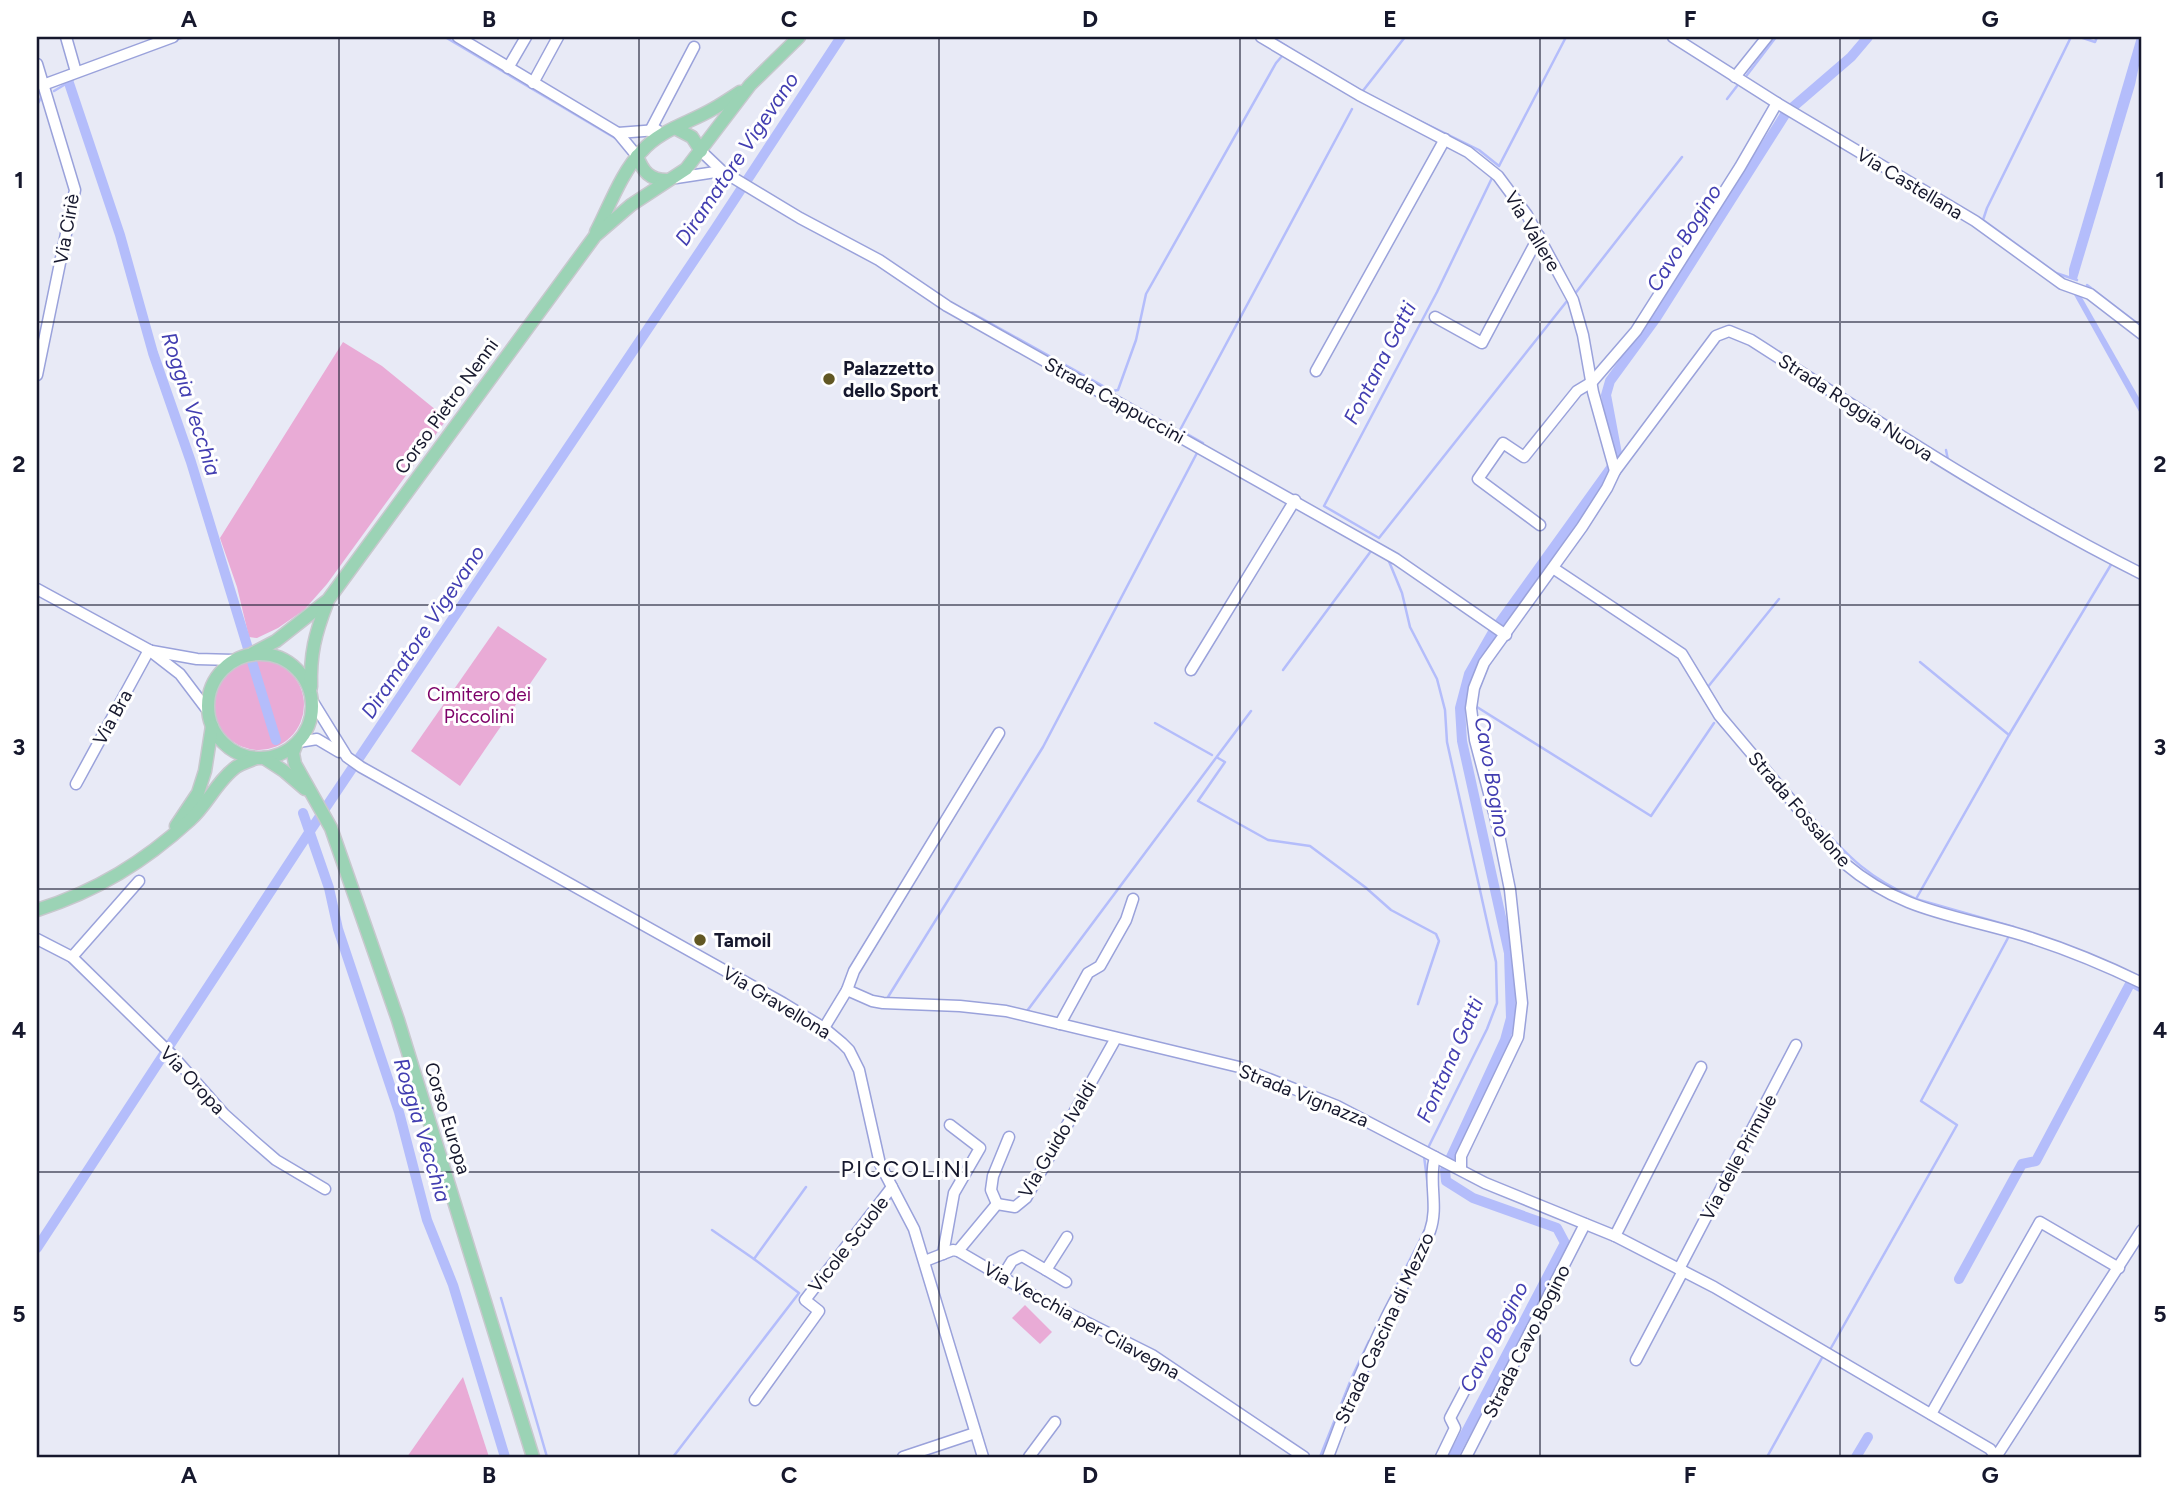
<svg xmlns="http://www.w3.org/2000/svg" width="2179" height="1494" viewBox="0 0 2179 1494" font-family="Figtree,sans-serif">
  <rect width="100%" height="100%" fill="#e8eaf6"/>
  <g fill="#e9abd6">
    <path d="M343,342L382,366L447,419L327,584L304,610L278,628L257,638L249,637L237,587L220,538Z"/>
    <path d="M498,626L547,659L460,786L411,751Z"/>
    <circle cx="259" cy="705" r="45"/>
    <path d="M1025,1305L1052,1332L1040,1344L1012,1318Z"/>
    <path d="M463,1377L489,1457H407Z"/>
  </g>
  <g fill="#b4bdfb">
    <path d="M2137,37H2142V51L2135,85L2077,279L2069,278V269Z"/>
    <path d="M2073,293L2080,294L2142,403V417Z"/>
  </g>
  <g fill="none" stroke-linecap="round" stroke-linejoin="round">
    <g stroke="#b4bdfb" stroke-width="2.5">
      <path d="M445,37L615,138"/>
      <path d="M1272,37L1288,47"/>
      <path d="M2071,37L1987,208L1983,220L2056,273L2077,280"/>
      <path d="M2080,37L2095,42L2097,37"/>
      <path d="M175,40L185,37"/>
      <path d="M1747,75L1776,37"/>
      <path d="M54,91L74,79"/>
      <path d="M1362,92L1405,37"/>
      <path d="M1727,99L1737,86"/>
      <path d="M37,105L41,98"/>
      <path d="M1408,115L1479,150L1499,166"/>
      <path d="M1499,166L1566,37"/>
      <path d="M1492,178L1437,292L1324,506L1379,538L1567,301"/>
      <path d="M2087,285L2142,327"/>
      <path d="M1574,295L1682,157"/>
      <path d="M972,313L1112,391L1118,390L1136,340L1146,294L1276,63L1283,55"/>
      <path d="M1203,443L1180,430L1352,109"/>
      <path d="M1946,450L1948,460"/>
      <path d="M1388,559L1402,593L1410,627L1437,679L1445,710L1447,742L1496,962L1497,1003L1487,1029L1427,1150"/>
      <path d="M1920,662L2009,735L1916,899L2014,927"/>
      <path d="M1283,670L1371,551"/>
      <path d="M1707,688L1779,599"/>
      <path d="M1477,707L1651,816L1714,723"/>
      <path d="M1155,723L1212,755"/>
      <path d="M2009,735L2112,563"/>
      <path d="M1218,758L1225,762L1198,801L1268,840L1310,846L1365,887L1391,910L1436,934L1439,941L1418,1004"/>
      <path d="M1810,815C1848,856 1865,876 1916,899"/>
      <path d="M888,997L1043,747L1198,451"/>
      <path d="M1027,1011L1251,711"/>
      <path d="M1424,1156L1428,1187"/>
      <path d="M712,1230L754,1259"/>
      <path d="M1397,1285L1426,1228"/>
      <path d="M501,1298L547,1457"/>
      <path d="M1831,1348L1957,1125L1921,1101L2009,936"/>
      <path d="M673,1457L799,1293L754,1259L806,1187"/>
      <path d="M1320,1457L1352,1377L1369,1341"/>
      <path d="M1767,1457L1823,1356"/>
    </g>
    <g stroke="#b4bdfb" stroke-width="10">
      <path d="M68,80L120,235L153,353L191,462L276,740"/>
      <path d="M303,813L329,888L338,929L399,1112L427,1220L453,1285L505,1457"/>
      <path d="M37,1248L312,828L715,229L841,37"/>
      <path d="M1959,1279L2022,1164L2036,1161L2131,982L2140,987"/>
      <path d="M1453,1457L1565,1243L1557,1228L1473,1198L1446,1181L1445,1170L1505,1040L1511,1018L1509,953L1462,741L1460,708L1469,674L1493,632L1616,461L1617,454L1606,395L1610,381L1656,318L1786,113L1851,57L1868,37"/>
      <path d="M1856,1457L1868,1437"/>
    </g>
    <g stroke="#9aa2db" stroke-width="13">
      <g id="minor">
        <path d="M66,37L76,72"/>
        <path d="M458,37L618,133L637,156"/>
        <path d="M1261,37L1359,95L1468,152L1498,176L1527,215L1573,300L1583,335L1593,392L1615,471"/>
        <path d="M1673,37L1777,103L1975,221L2062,284L2090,294L2142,334"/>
        <path d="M37,64L75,190L37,375"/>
        <path d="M508,68L526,37"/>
        <path d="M1735,77L1767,37"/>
        <path d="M533,83L558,37"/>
        <path d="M43,85L173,37"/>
        <path d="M650,131L694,47"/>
        <path d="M618,133L657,130"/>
        <path d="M701,151L722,171L800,218L879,260L947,306L1396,559L1506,635"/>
        <path d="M676,178L722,171"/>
        <path d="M1435,317L1482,343L1539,236"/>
        <path d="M1316,371L1445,139"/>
        <path d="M1540,525L1478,479L1503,443L1524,457L1577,391L1592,382L1636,331L1740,167L1777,103"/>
        <path d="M1553,568L1682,654L1719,715L1844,863C1902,912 1952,914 2022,935C2064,948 2103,964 2142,983"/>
        <path d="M37,589L149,650L180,674L208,711"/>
        <path d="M152,651L197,659L234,660"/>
        <path d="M1191,670L1295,500"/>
        <path d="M313,702L347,757L361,767L783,1003L824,1028L842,1043L849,1050L859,1070L880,1164L914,1229L983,1457"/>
        <path d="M299,742L317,739L339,752"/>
        <path d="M76,784L149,650"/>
        <path d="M37,939L72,957L172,1055L224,1114L254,1141L276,1160L325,1189"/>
        <path d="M72,957L139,881"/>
        <path d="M847,990L872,1001L883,1003L960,1006L1006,1011L1239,1067L1337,1106L1485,1183L1615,1236L1714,1287L1990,1449L1996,1457"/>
        <path d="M1060,1024L1088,973L1100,966L1126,920L1133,899"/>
        <path d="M824,1028L847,990L854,971L999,733"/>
        <path d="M1461,1170V1156L1518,1037L1522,1003L1510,890L1496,820L1475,740L1471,708L1474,688L1484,663L1582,527L1607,488L1615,471L1716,336L1729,331L1751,340C1879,422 2006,506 2142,574"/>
        <path d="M997,1204L991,1190L993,1176L1009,1137"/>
        <path d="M1615,1236L1701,1067"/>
        <path d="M958,1251L997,1204L1015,1207L1026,1198L1116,1038"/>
        <path d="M943,1254L954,1193L980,1148L950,1125"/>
        <path d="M925,1261L953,1250L958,1251L1038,1298L1152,1355L1304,1457"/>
        <path d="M1679,1269L1796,1045"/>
        <path d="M1046,1270L1066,1282"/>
        <path d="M1002,1277L1012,1261L1022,1256L1046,1270L1067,1237"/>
        <path d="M1636,1360L1683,1271"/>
        <path d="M755,1400L819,1311L805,1300L892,1187"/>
        <path d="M1931,1414L2040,1222L2119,1268"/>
        <path d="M903,1457L975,1433"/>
        <path d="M1029,1457L1055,1422"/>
        <path d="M1328,1457C1345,1410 1364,1364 1386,1318C1400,1289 1418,1261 1430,1231C1439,1206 1428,1181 1435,1157"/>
        <path d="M1441,1457L1455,1428L1450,1418L1469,1382"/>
        <path d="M1466,1457L1585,1224"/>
        <path d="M1996,1457L2142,1230"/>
      </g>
    </g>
    <g stroke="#c7c8cd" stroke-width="15">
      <g id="major">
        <path d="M675,128L692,137L701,151"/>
        <path d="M637,156C643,172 650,180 667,180"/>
        <path d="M596,232C609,207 622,171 642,151C660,130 689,123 713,109C722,104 731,98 740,92"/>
        <path d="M253,653L276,641L328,600L595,236L631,205L686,169L750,85L799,37"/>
        <circle cx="260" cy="706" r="52"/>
        <path d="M311,687C310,654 315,634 327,603"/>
        <path d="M296,745L293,753L295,764L331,828L398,1020L533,1457"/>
        <path d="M264,758L284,771L305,789"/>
        <path d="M176,826L198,793L205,771L212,726"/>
        <path d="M37,910C97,891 144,862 190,820C207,805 217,781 236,767C242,763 250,761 256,758"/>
      </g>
    </g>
    <use href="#minor" stroke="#fff" stroke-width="10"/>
    <use href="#major" stroke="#9bd3b5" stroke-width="12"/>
  </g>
  <path fill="none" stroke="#16182d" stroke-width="2" stroke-opacity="0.55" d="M339,37V1457M639,37V1457M939,37V1457M1240,37V1457M1540,37V1457M1840,37V1457M37,322H2142M37,605H2142M37,889H2142M37,1172H2142"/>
  <g fill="#615723" stroke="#fff" stroke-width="2.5">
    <circle cx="829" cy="379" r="7"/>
    <circle cx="700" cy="940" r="7"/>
  </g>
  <g text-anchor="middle" stroke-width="6" stroke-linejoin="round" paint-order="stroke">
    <g font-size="19" fill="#16182d" stroke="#fff">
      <text transform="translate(1910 183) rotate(31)" y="7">Via Castellana</text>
      <text transform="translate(66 229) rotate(-80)" y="7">Via Ciriè</text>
      <text transform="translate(1533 231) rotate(59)" y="7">Via Vallere</text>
      <text transform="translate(1115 400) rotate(29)" y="7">Strada Cappuccini</text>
      <text transform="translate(446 406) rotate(-54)" y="7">Corso Pietro Nenni</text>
      <text transform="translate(1856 407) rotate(33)" y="7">Strada Roggia Nuova</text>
      <text transform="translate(112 717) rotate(-61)" y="7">Via Bra</text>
      <text transform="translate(1800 809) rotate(49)" y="7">Strada Fossalone</text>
      <text transform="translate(777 1002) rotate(31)" y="7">Via Gravellona</text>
      <text transform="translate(193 1080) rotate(47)" y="7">Via Oropa</text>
      <text transform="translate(1304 1095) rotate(22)" y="7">Strada Vignazza</text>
      <text transform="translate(448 1118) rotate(73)" y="7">Corso Europa</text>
      <text transform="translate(1057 1139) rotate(-59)" y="7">Via Guido Ivaldi</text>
      <text transform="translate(1738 1157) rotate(-62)" y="7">Via delle Primule</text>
      <text transform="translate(848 1244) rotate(-52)" y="7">Vicole Scuole</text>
      <text transform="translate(1082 1320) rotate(29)" y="7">Via Vecchia per Cilavegna</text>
      <text transform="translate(1384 1328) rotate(-65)" y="7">Strada Cascina di Mezzo</text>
      <text transform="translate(1526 1341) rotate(-63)" y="7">Strada Cavo Bogino</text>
    </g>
    <g font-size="19" font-weight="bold" fill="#16182d" stroke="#fff" text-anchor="start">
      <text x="843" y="375">Palazzetto<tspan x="843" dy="22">dello Sport</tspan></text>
      <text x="714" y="947">Tamoil</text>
    </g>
    <g font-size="19" fill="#7d0068" stroke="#fff">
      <text x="479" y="701">Cimitero dei<tspan x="479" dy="22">Piccolini</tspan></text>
    </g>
    <g font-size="21" font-style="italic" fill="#423eb1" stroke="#fff">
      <text transform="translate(737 159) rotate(-56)" y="7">Diramatore Vigevano</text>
      <text transform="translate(1684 238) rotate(-58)" y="7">Cavo Bogino</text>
      <text transform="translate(1380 363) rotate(-63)" y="7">Fontana Gatti</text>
      <text transform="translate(191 404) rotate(72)" y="7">Roggia Vecchia</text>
      <text transform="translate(423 632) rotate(-56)" y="7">Diramatore Vigevano</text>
      <text transform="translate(1492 777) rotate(80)" y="7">Cavo Bogino</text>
      <text transform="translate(1450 1060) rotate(-66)" y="7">Fontana Gatti</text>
      <text transform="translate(422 1130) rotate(73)" y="7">Roggia Vecchia</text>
      <text transform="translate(1494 1337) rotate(-62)" y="7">Cavo Bogino</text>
    </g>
    <g font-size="23" letter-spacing="2" fill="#16182d" stroke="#fff">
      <text x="906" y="1177">PICCOLINI</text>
    </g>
  </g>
  <rect width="2179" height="1494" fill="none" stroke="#ffffff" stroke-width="77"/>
  <rect x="38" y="38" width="2102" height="1418" fill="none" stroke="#16182d" stroke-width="2.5"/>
  <g font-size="23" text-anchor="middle" font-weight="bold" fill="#16182d">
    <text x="189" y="27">A</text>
    <text x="489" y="27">B</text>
    <text x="789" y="27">C</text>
    <text x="1090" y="27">D</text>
    <text x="1390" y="27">E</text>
    <text x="1690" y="27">F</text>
    <text x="1990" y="27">G</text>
    <text x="19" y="188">1</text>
    <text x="2160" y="188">1</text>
    <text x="19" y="472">2</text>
    <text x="2160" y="472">2</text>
    <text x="19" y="755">3</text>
    <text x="2160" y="755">3</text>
    <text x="19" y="1038">4</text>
    <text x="2160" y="1038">4</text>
    <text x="19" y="1322">5</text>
    <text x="2160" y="1322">5</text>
    <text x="189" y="1483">A</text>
    <text x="489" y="1483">B</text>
    <text x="789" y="1483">C</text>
    <text x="1090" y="1483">D</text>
    <text x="1390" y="1483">E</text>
    <text x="1690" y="1483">F</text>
    <text x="1990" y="1483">G</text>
  </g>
</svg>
